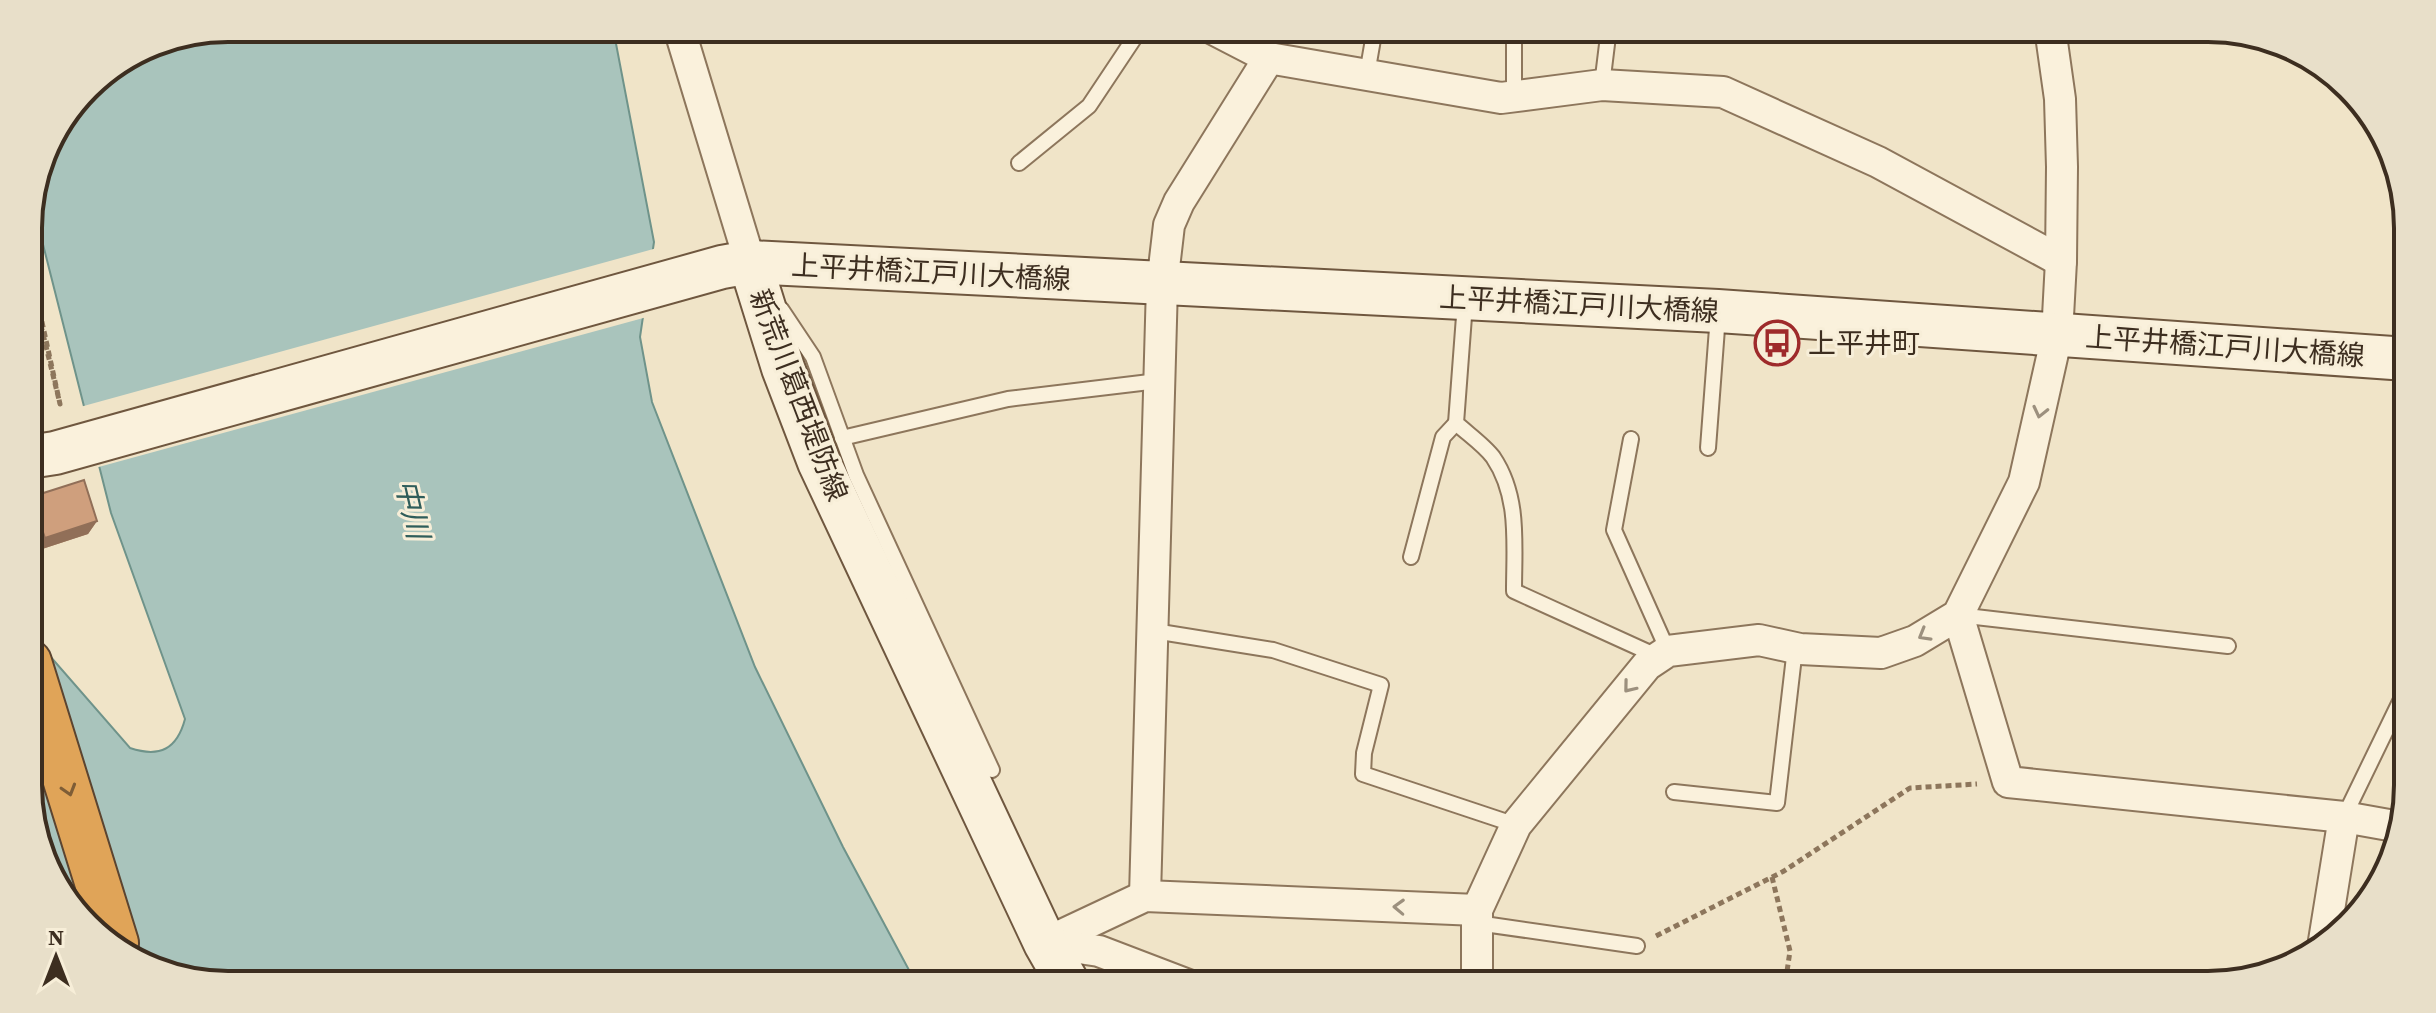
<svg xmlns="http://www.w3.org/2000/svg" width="2436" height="1013" viewBox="0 0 2436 1013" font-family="'Source Serif 4','Noto Sans JP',serif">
  <rect width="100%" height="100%" fill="#f0e4c8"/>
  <path fill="#a9c4bc" stroke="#6f938a" stroke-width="2" d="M228,28H613L654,242L640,337L652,402L755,667L843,847L917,985H228L152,970L70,907L30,812L29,632L130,748C160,758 177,749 185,719L111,513L32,201L49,139L96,78L152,43Z"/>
  <path fill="#f0e4c8" d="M657,248L647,317L95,468L80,407Z"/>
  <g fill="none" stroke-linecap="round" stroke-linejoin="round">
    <g stroke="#8d765c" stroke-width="18">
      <g id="lane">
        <path d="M1367,74L1375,28"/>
        <path d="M1602,85L1609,28"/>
        <path d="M1514,96V28"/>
        <path d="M1019,163L1089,106L1141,28"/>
        <path d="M1465,303L1456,423C1468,434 1484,445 1493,457C1520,497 1514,544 1514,591L1659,657"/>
        <path d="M781,309L813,357L856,475L992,770"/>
        <path d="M842,438L1008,399L1158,381"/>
        <path d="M1631,439L1614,530L1668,651"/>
        <path d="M1708,448L1718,315"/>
        <path d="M1411,557L1443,437L1456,423"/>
        <path d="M1958,615L2228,646"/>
        <path d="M1154,631L1273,650L1381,685L1364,753L1363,774L1516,825"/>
        <path d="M1674,792L1777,803L1795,648"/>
        <path d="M2344,817L2408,685"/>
        <path d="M1477,923L1637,946"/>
      </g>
    </g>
    <g stroke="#8d765c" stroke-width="34">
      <g id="street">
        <path d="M679,28L750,262"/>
        <path d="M1211,28L1269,58L1501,98L1602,85L1723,92L1878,162L2061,261"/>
        <path d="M1958,615L2008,782L2344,817L2400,827"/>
        <path d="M1145,896L1162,285L1169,225L1179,202L1269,58"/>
        <path d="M1045,943L1145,896L1477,910"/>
        <path d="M1045,943L1099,951L1188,985"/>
        <path d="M2323,947L2344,817"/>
        <path d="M1477,985V910L1516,825L1647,665L1668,651L1759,640L1800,649L1881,653L1915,641L1958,615L2024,482L2057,335L2061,261L2062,167L2060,99L2050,28"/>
      </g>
    </g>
    <g stroke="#6f573f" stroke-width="46">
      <g id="secondary">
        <path d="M750,262L783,368L819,462L1045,943L1069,985"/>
        <path d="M29,457L55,453L722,267L750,262L1718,311L2407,359"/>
      </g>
    </g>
    <g stroke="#5b4430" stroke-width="48">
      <path id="highway" d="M29,662L116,943"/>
    </g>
    <g stroke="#8d765c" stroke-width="5" stroke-dasharray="6 4" stroke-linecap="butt">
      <path d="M29,263L60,404L35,301H29"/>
      <path d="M29,379L34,419"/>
      <path d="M1772,877L1790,951L1785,985"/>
      <path d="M1656,936L1784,871L1910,788L1977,784"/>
    </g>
    <use href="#lane" stroke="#faf1dc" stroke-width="14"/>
    <use href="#street" stroke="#faf1dc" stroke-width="30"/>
    <use href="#secondary" stroke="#faf1dc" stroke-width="42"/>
    <use href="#highway" stroke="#e0a458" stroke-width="44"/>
  </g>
  <path fill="#b2896c" d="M31,497L97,521L88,534L36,551L29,532V500Z"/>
  <path fill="#916f58" d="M97,521L88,534L36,551L45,538Z"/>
  <path fill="#cf9f7d" stroke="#916f58" stroke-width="2" d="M84,480L97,521L45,538L31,497Z"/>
  <defs><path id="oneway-chevron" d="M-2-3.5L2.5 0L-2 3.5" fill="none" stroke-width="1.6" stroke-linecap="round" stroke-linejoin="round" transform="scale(2)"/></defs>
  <g stroke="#9c907e">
    <use href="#oneway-chevron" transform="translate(2040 412) rotate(103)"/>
    <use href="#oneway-chevron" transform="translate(1924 635) rotate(150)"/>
    <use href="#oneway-chevron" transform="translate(1629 687) rotate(129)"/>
    <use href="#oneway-chevron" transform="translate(1399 907) rotate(-178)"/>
  </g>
  <use stroke="#7e5d36" href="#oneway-chevron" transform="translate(69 790) rotate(73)"/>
  <defs>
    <g id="bus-ring" transform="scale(2.3)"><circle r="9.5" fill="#f7eed8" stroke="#9e2a2b" stroke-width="1.5"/><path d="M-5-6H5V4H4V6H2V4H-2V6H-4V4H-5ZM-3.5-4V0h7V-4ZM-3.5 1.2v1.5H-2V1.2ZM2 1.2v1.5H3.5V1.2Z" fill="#9e2a2b"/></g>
  </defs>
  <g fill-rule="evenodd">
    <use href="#bus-ring" x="1777" y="343"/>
  </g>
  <g text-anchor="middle" stroke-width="6" stroke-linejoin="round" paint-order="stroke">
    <g font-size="28" fill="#3d2e20" stroke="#f7eed8">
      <text transform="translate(931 272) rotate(3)" y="10">上平井橋江戸川大橋線</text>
      <text transform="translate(1579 304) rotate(3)" y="10">上平井橋江戸川大橋線</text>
      <text transform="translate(2225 346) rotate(4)" y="10">上平井橋江戸川大橋線</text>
      <text transform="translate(799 395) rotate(69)" y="10">新荒川葛西堤防線</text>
    </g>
    <g font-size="28" fill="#3d2e20" stroke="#f7eed8" text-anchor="start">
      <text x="1808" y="353">上平井町</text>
    </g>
    <g font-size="30" font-style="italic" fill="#2f5d5a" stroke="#f7eed8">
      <text transform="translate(412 509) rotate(77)" y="10">中川</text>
    </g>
  </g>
  <path d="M0 0H2436V1013H0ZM228 42H2208A186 186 0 0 1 2394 228V785A186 186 0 0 1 2208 971H228A186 186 0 0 1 42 785V228A186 186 0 0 1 228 42Z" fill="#e8dfc9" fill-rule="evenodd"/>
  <path fill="none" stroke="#3d2e20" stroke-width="4" d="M228 42H2208A186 186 0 0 1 2394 228V785A186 186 0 0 1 2208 971H228A186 186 0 0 1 42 785V228A186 186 0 0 1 228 42Z"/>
  <g transform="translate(56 957)" stroke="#f7eed8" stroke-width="6" paint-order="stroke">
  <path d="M0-6L14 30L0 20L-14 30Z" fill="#3d2e20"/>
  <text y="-12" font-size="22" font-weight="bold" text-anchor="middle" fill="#3d2e20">N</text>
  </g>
</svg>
